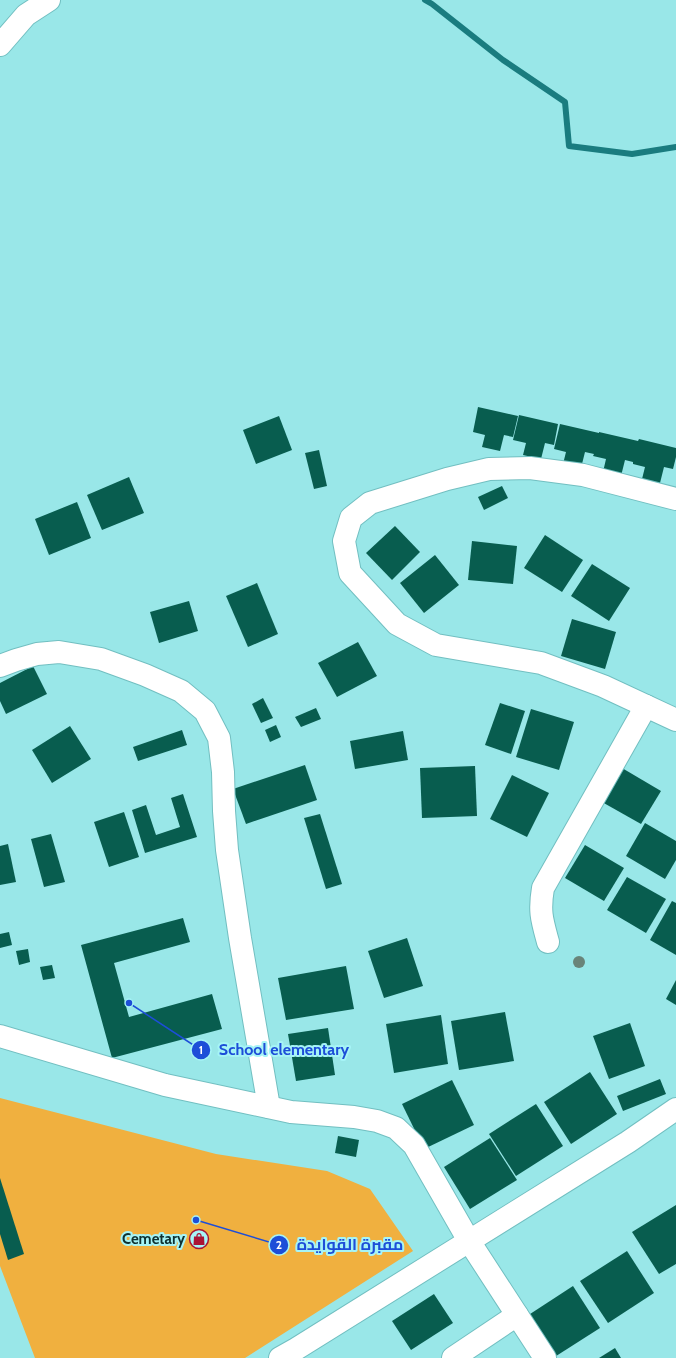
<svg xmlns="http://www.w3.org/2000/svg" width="676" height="1358" viewBox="0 0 676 1358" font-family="Cabin,Cairo,sans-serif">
  <rect width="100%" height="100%" fill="#99e7e8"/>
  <path fill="#f0b03f" d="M0,1098L216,1154L327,1171L370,1189L413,1251L245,1358H35L0,1266Z"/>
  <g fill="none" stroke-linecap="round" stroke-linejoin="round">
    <path stroke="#1a7c7f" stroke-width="6" d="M425,0L432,4L503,60L565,102L569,146L632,154L676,147"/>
  </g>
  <g fill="#085d4f">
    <path d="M478,407L518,416L513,437L504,435L500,451L482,447L485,435L473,432Z"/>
    <path d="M519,415L558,424L554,445L545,443L541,459L523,455L526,443L513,440Z"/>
    <path d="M279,416L292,450L256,464L243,430Z"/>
    <path d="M560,424L599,433V432L638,441L639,439L676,448V457L673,469L664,467L660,483L642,479L645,467L633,464V462L625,460L621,476L603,472L606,459L593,456L594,454L585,452L581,468L563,464L566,452L554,449Z"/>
    <path d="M319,450L327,486L314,489L305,453Z"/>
    <path d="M129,477L144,513L102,530L87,495Z"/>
    <path d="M502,486L508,498L484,510L478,497Z"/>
    <path d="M77,502L91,538L49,555L35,519Z"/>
    <path d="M395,526L420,552L392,580L366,553Z"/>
    <path d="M545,535L583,560L562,592L524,568Z"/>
    <path d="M472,541L517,546L513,584L468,580Z"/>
    <path d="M435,555L459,585L424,613L400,583Z"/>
    <path d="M592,564L630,588L609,621L571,596Z"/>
    <path d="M257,583L278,634L248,647L226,596Z"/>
    <path d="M189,601L198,631L159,643L150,612Z"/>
    <path d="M572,619L616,632L605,669L561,656Z"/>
    <path d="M358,642L377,676L337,697L318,663Z"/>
    <path d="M33,666L47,694L6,714L0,701V683Z"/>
    <path d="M263,698L273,718L261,723L252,704Z"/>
    <path d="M500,703L525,711L511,754L485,745Z"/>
    <path d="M316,708L321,719L301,727L295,717Z"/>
    <path d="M531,709L574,722L559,770L516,757Z"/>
    <path d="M276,725L281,737L270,742L265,730Z"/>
    <path d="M70,726L91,759L52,783L32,750Z"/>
    <path d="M182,730L187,745L138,761L133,747Z"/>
    <path d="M403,731L408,760L355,769L350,741Z"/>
    <path d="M305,765L317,800L246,824L233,789Z"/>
    <path d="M475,766L477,816L422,818L420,768Z"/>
    <path d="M622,768L661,791L641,824L602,802Z"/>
    <path d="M512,775L549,793L527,837L490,819Z"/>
    <path d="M183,794L197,837L145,853L132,810L146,805L156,835L180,827L171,798Z"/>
    <path d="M124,812L139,857L109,867L94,822Z"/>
    <path d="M320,814L342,884L326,889L304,818Z"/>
    <path d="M645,823L676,841V860L665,879L626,856Z"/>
    <path d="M51,834L65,882L44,887L31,839Z"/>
    <path d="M8,844L16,882L0,885V846Z"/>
    <path d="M585,845L624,868L604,901L565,878Z"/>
    <path d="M627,877L666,899L646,933L607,910Z"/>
    <path d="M672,901L676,903V955L650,940Z"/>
    <path d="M183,918L190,942L114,963L129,1017L212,994L222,1029L112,1058L81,945Z"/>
    <path d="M9,932L12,945L0,948V934Z"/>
    <path d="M407,938L423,986L384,998L368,951Z"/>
    <path d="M28,949L30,962L19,965L16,951Z"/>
    <path d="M52,965L55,978L43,980L40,967Z"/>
    <path d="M346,966L354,1009L286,1020L278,978Z"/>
    <path d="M676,980V1005L666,999Z"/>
    <path d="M505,1012L514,1061L459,1070L451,1021Z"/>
    <path d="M441,1015L448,1064L394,1073L386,1024Z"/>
    <path d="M630,1023L645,1066L609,1079L593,1036Z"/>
    <path d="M328,1028L335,1075L296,1081L288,1034Z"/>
    <path d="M590,1072L617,1114L571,1144L544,1102Z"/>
    <path d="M660,1079L666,1094L623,1111L617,1096Z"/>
    <path d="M452,1080L474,1125L424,1149L402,1104Z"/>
    <path d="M536,1104L563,1146L516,1176L489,1134Z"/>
    <path d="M338,1136L359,1140L356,1157L335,1153Z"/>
    <path d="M490,1138L517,1180L470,1209L444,1167Z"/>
    <path d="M0,1178L24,1254L8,1260L0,1234Z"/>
    <path d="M676,1205V1264L659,1274L632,1232Z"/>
    <path d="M627,1251L654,1293L608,1323L580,1281Z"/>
    <path d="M573,1286L600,1328L553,1358L527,1316Z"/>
    <path d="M434,1294L453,1323L411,1350L392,1321Z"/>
    <path d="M615,1348L621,1358H599Z"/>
  </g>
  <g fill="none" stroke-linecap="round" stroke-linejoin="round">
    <g stroke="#72bfc1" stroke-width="24">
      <g id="minor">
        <path d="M0,45L26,15L49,0"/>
        <path d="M676,499L583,475L530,468L489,469L447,479L370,503L351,518L344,541L350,573L397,624L436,645L541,663L603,686L676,720"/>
        <path d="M0,666L16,660L37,654L59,652L101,659L145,675L181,691L205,711L219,738L223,772L224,811L227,850L240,938L269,1107"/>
        <path d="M548,942C542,920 539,912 543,888L646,706"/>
        <path d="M0,1036L165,1085L291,1112L354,1117L377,1121L396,1128L414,1145L469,1241L545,1358"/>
        <path d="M280,1358L296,1349L628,1142L676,1109"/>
        <path d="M453,1358L517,1315"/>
      </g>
    </g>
    <use href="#minor" stroke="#fff" stroke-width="22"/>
  </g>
  <circle fill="#698479" cx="579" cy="962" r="6"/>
  <defs>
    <g id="shop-ring" transform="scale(1)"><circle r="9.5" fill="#a6f4f6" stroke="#aa1434" stroke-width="1.5"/><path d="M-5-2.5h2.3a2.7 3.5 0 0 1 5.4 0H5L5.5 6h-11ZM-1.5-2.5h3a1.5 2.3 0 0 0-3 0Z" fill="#aa1434"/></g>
  </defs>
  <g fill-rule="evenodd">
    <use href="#shop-ring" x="199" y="1239"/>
  </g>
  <g text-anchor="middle" stroke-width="4" stroke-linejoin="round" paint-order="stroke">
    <g font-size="15" font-weight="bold" fill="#0f3131" stroke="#a6f4f6" text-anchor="end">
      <text x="185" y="1244">Cemetary</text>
    </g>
  </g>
  <path fill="none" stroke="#1d4ed8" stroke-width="1.5" d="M129 1003L201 1050M196 1220L279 1245"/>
  <g fill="#1d4ed8" stroke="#a6f4f6" stroke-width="1.5">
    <circle cx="129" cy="1003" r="4"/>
    <circle cx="196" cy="1220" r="4"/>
    <circle cx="201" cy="1050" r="10"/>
    <circle cx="279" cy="1245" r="10"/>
  </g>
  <g font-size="12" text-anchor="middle" font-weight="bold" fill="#fff">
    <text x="201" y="1054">1</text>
    <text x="279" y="1249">2</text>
  </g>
  <g font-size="16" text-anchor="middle" font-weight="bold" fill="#1d4ed8" stroke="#a6f4f6" stroke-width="4" stroke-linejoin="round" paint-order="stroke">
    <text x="284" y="1055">School elementary</text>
    <text x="350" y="1250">مقبرة القوايدة</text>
  </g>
</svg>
